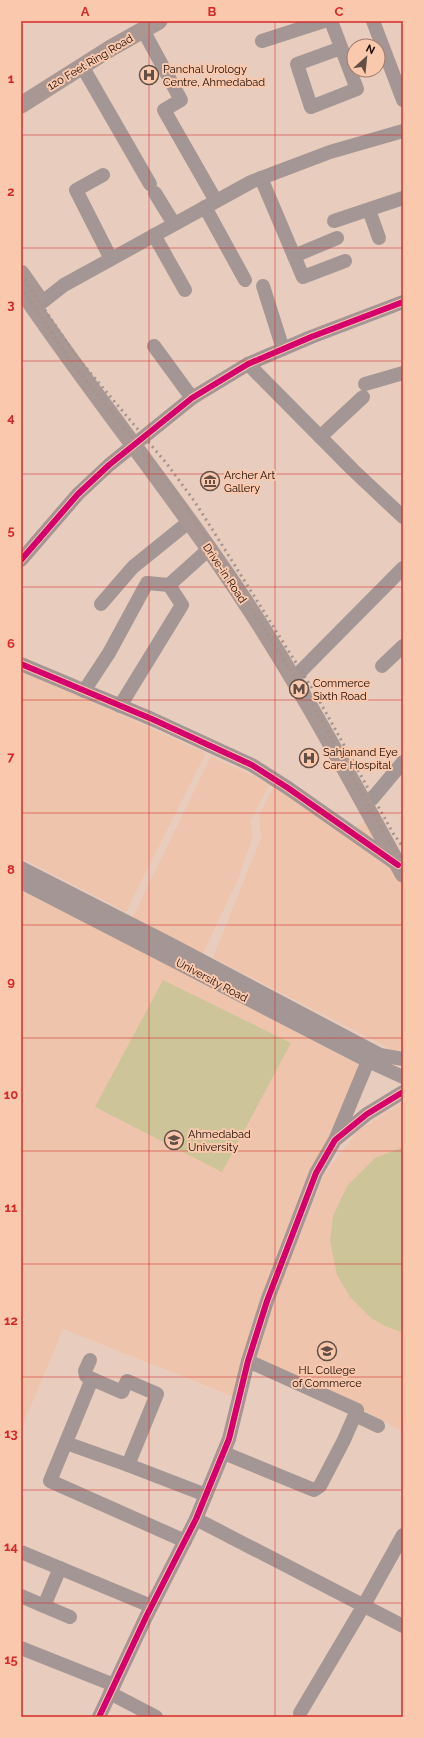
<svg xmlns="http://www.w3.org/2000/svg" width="424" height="1738" viewBox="0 0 424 1738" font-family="Raleway,sans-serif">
  <rect width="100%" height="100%" fill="#e8cdbe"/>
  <g fill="#efc4ac">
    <path d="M21,670L206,753L126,912L21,858Z"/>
    <path d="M211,756L270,784L250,821L253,836L238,879L202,956L132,919Z"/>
    <path d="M274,786L345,833L366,821L403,888V1048L396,1052L213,958L261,838L259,816Z"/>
    <path d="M21,887L359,1065L259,1302L234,1397L63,1329L21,1430Z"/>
    <path d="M403,1102V1432L367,1412L255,1359L268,1311L325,1173L359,1130Z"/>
  </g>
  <g fill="#cec499">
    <path d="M163,980L291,1043L222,1172L95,1107Z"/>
    <path d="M403,1147V1333L385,1326L371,1318L350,1297L337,1275L330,1241L333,1216L347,1186L375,1158Z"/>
  </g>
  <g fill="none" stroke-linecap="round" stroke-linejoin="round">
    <g stroke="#a39694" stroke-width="14">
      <path d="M331,21L357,89L311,107L297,64L341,48"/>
      <path d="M373,21L403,100"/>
      <path d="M143,30L181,100L164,110L216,201"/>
      <path d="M262,41L324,21"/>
      <path d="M82,66L150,184"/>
      <path d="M103,175L76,190L111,259"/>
      <path d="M261,178L303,277L345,261"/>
      <path d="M155,193L174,224"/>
      <path d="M205,207L245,280"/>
      <path d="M369,210L379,238"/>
      <path d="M334,221L403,198"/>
      <path d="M154,235L185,290"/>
      <path d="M294,256L337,238"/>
      <path d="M263,286L283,349"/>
      <path d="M41,303L64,285L251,182L330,152L403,131"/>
      <path d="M154,346L192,398"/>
      <path d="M248,364L353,470L403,517"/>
      <path d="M365,384L403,373"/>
      <path d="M320,437L363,397"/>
      <path d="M21,560L78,494L109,465L192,398L248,364L311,337L403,302"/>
      <path d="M101,604L133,567L190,521"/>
      <path d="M21,664L152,719L252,765L288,788L398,865"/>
      <path d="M382,666L403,646"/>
      <path d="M299,673L403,568"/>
      <path d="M84,691L109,653L147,583L169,585"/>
      <path d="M120,706L182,605L169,585L209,549"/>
      <path d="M372,799L403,762"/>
      <path d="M21,868L170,944L380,1055L403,1059"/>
      <path d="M21,882L368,1061L403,1077"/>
      <path d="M336,1138L368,1061"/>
      <path d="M90,1360L85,1371L86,1376L92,1379"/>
      <path d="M248,1361L357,1410"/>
      <path d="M66,1443L128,1465"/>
      <path d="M224,1453L314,1490L320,1486L344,1440L354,1417L357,1416L378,1426"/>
      <path d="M196,1519L403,1626"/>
      <path d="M185,1541L50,1481L92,1379L122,1392L127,1381L157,1394L128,1465L206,1495"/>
      <path d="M21,1552L151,1606"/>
      <path d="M21,1596L44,1606L60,1568"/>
      <path d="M44,1606L70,1617"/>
      <path d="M21,1648L114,1685"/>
      <path d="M110,1693L156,1717"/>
      <path d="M300,1713L364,1605L403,1535"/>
      <path d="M99,1717L146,1617L196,1519L229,1439L248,1361L267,1301L316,1173L335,1140L367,1114L403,1092"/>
    </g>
    <g stroke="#a89793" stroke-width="17">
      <path d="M21,105L111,48L159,21"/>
      <path d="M21,273L37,296"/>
      <path d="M21,289C91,393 171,490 240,594C300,684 351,780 403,874"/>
    </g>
    <g stroke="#a4948d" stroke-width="3" stroke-dasharray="2 4" stroke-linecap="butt">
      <path d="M21,275L77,357L167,464L195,502L315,693L393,833L403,847"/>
      <path d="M21,287L71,362L159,470L187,508L309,698L386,837L403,861"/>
    </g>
    <g stroke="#f9c8ad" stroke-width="8">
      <g id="cycleway">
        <path d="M21,560L78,494L109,465L192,398L248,364L311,337L403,302"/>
        <path d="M21,664L152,719L252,765L288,788L398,865"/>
        <path d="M99,1717L146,1617L196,1519L229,1439L248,1361L267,1301L316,1173L335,1140L367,1114L403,1092"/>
      </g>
    </g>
    <use href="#cycleway" stroke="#d6006c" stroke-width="6"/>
  </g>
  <path fill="none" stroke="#d62828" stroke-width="1" stroke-opacity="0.55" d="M149,21V1717M275,21V1717M21,135H403M21,248H403M21,361H403M21,474H403M21,587H403M21,700H403M21,813H403M21,925H403M21,1038H403M21,1151H403M21,1264H403M21,1377H403M21,1490H403M21,1603H403"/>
  <defs>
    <g id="hospital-ring" transform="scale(1)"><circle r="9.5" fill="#f9c8ad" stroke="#624e44" stroke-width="1.5"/><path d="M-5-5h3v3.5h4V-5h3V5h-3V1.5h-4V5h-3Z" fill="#624e44"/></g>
    <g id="museum-ring" transform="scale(1)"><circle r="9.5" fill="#f9c8ad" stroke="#624e44" stroke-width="1.5"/><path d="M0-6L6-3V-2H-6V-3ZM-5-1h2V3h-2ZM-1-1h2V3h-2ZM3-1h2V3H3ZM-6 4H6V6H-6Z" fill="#624e44"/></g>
    <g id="metro-ring" transform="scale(1)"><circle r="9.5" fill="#f9c8ad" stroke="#624e44" stroke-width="1.5"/><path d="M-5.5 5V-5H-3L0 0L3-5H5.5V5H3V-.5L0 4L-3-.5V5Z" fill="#624e44"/></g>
    <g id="university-ring" transform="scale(1)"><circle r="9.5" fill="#f9c8ad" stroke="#624e44" stroke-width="1.5"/><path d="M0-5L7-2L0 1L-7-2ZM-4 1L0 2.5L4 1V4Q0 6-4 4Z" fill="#624e44"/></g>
  </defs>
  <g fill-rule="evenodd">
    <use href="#hospital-ring" x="149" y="75"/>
    <use href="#museum-ring" x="210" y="481"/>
    <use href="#metro-ring" x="299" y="689"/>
    <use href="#hospital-ring" x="309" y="758"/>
    <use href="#university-ring" x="174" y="1140"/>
    <use href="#university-ring" x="327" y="1351"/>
  </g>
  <g text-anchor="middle" stroke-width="4" stroke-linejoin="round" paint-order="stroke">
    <g font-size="11" fill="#1a0a03" stroke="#f9c8ad">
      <text transform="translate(90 62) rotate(-31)" y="4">120 Feet Ring Road</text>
      <text transform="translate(225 573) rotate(56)" y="4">Drive-in Road</text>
      <text transform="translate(212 980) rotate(28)" y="4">University Road</text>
    </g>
    <g font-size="11" fill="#1a0a03" stroke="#f9c8ad" text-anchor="start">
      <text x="163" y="73">Panchal Urology<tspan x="163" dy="13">Centre, Ahmedabad</tspan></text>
      <text x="224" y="479">Archer Art<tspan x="224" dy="13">Gallery</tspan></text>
      <text x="313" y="687">Commerce<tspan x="313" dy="13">Sixth Road</tspan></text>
      <text x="323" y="756">Sahjanand Eye<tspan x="323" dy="13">Care Hospital</tspan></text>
      <text x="188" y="1138">Ahmedabad<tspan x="188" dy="13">University</tspan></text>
      <text x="327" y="1374" text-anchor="middle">HL College<tspan x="327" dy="13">of Commerce</tspan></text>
    </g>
  </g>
  <rect width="424" height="1738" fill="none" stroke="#f9c8ad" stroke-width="44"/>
  <g transform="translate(366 58) rotate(27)"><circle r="19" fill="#f9c8ad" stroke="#a07c69"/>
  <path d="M0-3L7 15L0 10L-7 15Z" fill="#624e44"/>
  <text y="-6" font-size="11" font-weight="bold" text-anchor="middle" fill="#1a0a03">N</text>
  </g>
  <rect x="22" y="22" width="380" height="1694" fill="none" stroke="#d62828" stroke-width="1.5"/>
  <g font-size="13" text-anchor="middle" font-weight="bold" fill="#d62828">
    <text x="85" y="16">A</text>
    <text x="212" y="16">B</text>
    <text x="339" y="16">C</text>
    <text x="11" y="83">1</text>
    <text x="11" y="196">2</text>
    <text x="11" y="309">3</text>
    <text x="11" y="422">4</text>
    <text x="11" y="535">5</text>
    <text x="11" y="648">6</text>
    <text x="11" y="761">7</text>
    <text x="11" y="874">8</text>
    <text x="11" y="986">9</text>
    <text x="11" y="1099">10</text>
    <text x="11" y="1212">11</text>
    <text x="11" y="1325">12</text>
    <text x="11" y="1438">13</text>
    <text x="11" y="1551">14</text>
    <text x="11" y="1664">15</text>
  </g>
</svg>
